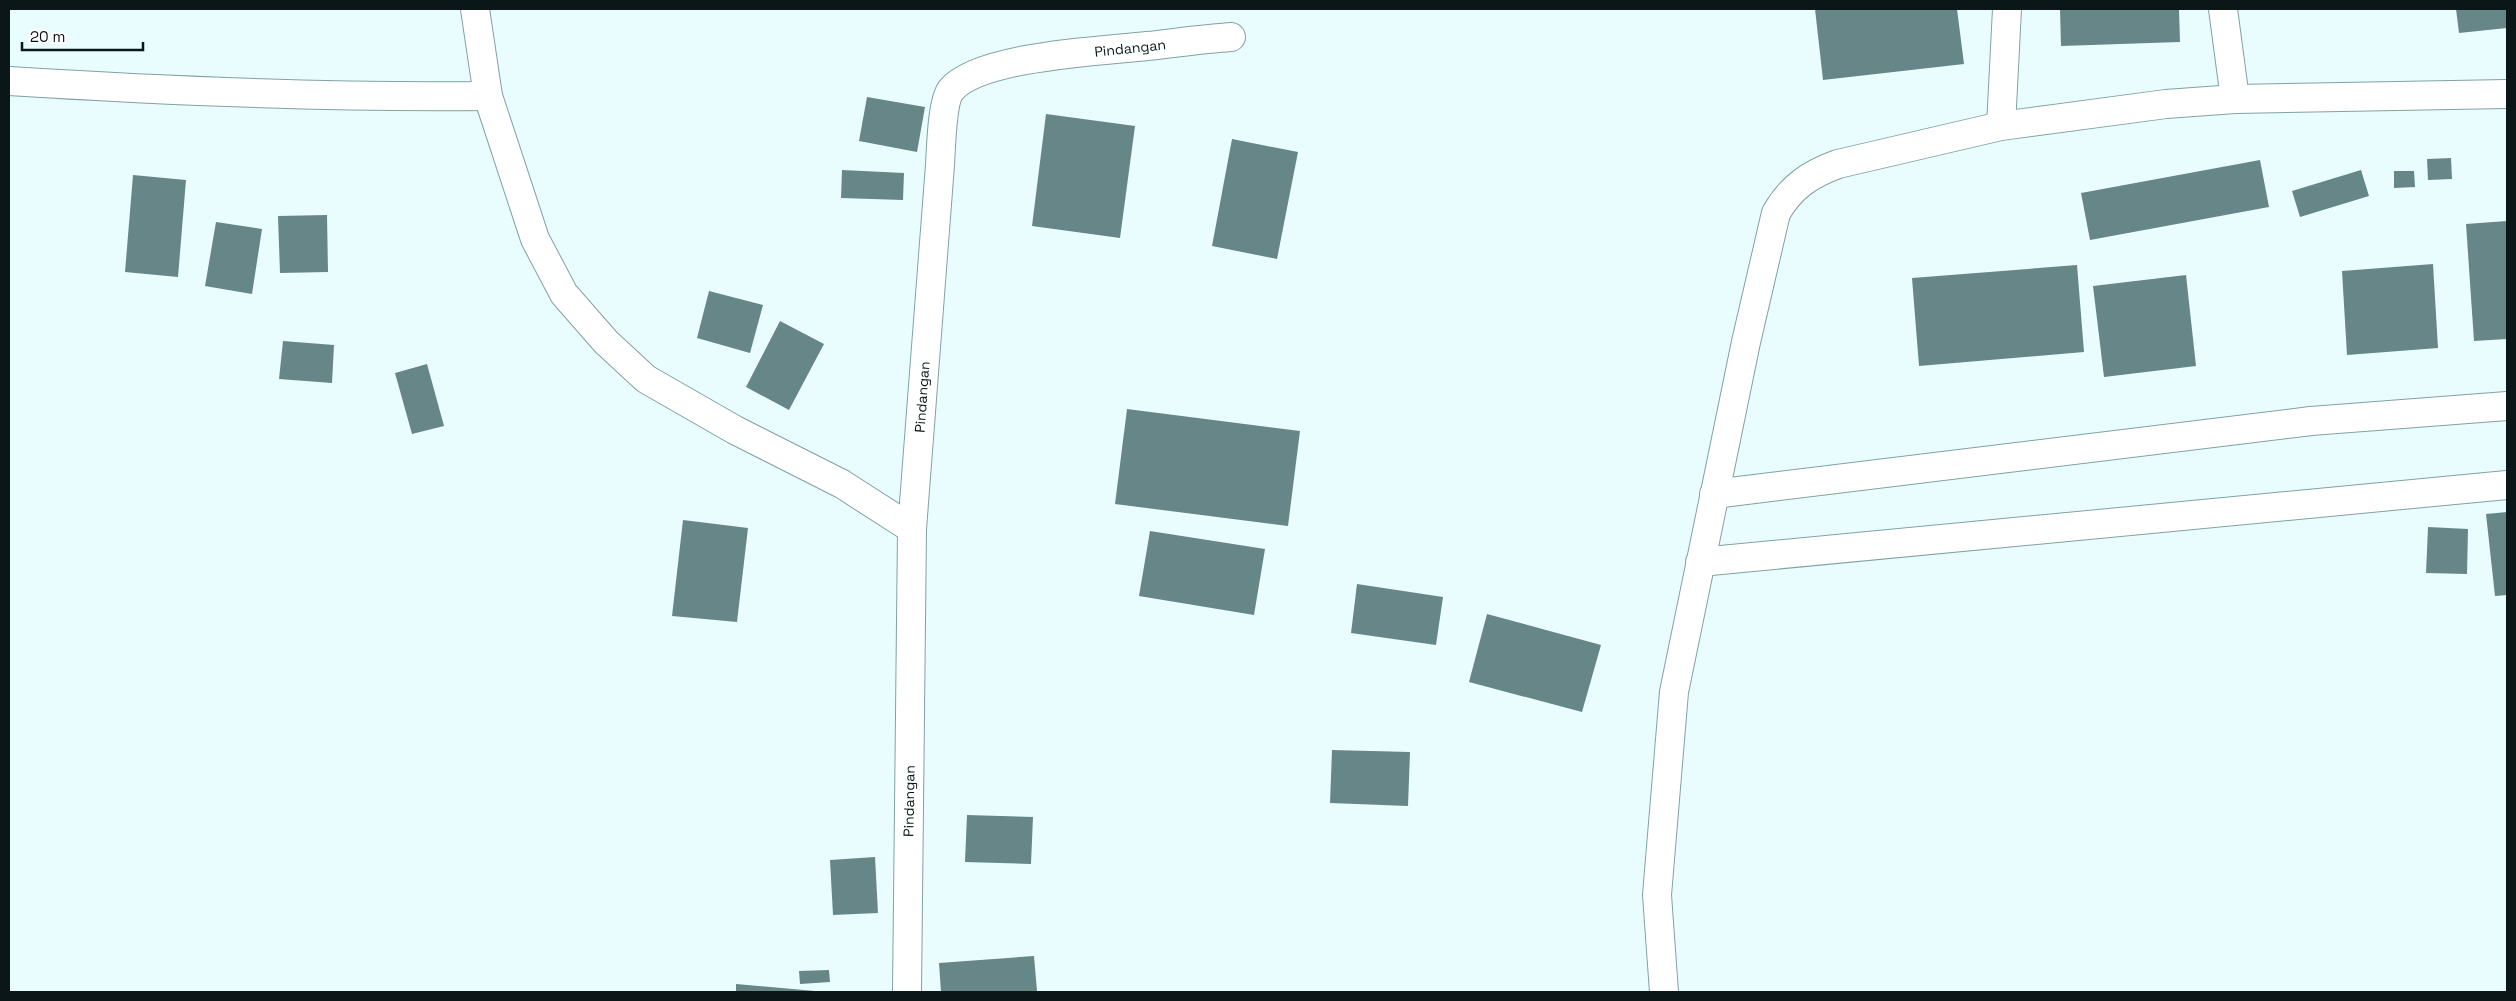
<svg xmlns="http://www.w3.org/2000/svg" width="2516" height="1001" viewBox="0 0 2516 1001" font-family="'Space Grotesk',sans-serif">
  <rect width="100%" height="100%" fill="#e9fdfe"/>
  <g fill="#678688">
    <path d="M1815,9H1957L1964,64L1823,80Z"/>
    <path d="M2060,9H2179L2180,42L2061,46Z"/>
    <path d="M2456,9H2507V28L2459,33Z"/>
    <path d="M867,97L925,107L917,152L859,141Z"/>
    <path d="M1046,114L1135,126L1120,238L1032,226Z"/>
    <path d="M1232,139L1298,152L1277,259L1212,246Z"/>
    <path d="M2451,158L2452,179L2428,180L2427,159Z"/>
    <path d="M2260,160L2269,207L2090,240L2081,193Z"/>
    <path d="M842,170L904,173L903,200L841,198Z"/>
    <path d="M2361,170L2369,196L2300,217L2292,191Z"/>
    <path d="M2394,171H2414L2415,187L2394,188Z"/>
    <path d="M133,175L186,180L178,277L125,272Z"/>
    <path d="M327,215L328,272L280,273L278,216Z"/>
    <path d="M2507,221V339L2474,341L2466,224Z"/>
    <path d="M216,222L262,229L252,294L205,286Z"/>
    <path d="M2433,264L2438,348L2347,355L2342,271Z"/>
    <path d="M2077,265L2084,352L1919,366L1912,278Z"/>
    <path d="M2186,275L2196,366L2104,377L2093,286Z"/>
    <path d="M709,291L763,305L750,353L697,338Z"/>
    <path d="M780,321L824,344L789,410L746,387Z"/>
    <path d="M283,341L334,345L332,383L279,379Z"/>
    <path d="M427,364L444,426L412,434L395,373Z"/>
    <path d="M1127,409L1300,431L1288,526L1115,504Z"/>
    <path d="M2507,512V595L2495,596L2486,514Z"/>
    <path d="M683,520L748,528L737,622L672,616Z"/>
    <path d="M2428,527L2468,529L2467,574L2426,573Z"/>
    <path d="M1150,531L1265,549L1254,615L1139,596Z"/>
    <path d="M1357,584L1443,597L1436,645L1351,633Z"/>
    <path d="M1487,614L1601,645L1582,712L1469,682Z"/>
    <path d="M1332,750L1410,752L1408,806L1330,803Z"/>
    <path d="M967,815L1033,817L1031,864L965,862Z"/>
    <path d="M875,857L878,913L833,915L830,860Z"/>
    <path d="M1034,956L1037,991L941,992L939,963Z"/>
    <path d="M829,970L830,982L800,984L799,971Z"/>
    <path d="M736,984L815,991V992H736Z"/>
  </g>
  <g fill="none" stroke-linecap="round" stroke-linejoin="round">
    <g stroke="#82a1a3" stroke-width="30">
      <g id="minor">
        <path d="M475,9L488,96L535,239L564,294L606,342L646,379L735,430L842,484L912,529"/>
        <path d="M2223,9L2235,99"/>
        <path d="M9,81C169,91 328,98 488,96"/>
        <path d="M2001,126L2166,104L2235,99L2507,94"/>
        <path d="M1714,494L2311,421L2507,406"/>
        <path d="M1700,562L2507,485"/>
        <path d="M907,992L912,529L940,165C941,149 942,101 951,90C979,56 1103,51 1147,46C1175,43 1202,39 1231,37"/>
        <path d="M1664,992L1657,895L1674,692L1746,342L1776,213C1791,187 1810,174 1838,164L2001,126L2007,9"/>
      </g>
    </g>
    <use href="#minor" stroke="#fff" stroke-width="28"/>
  </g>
  <g text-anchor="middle" stroke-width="5" stroke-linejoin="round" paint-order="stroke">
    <g font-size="14" fill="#0a1617" stroke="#fff">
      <text transform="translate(1130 48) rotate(-6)" y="5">Pindangan</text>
      <text transform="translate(922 397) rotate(-86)" y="5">Pindangan</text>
      <text transform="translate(909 801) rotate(-89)" y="5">Pindangan</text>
    </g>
  </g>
  <rect width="2516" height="1001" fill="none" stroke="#0a1617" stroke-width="20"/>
  <path d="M22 42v8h121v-8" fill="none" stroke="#0a1617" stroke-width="2.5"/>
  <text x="30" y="42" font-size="15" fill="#0a1617" stroke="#ffffff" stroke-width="4" paint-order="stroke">20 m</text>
</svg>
